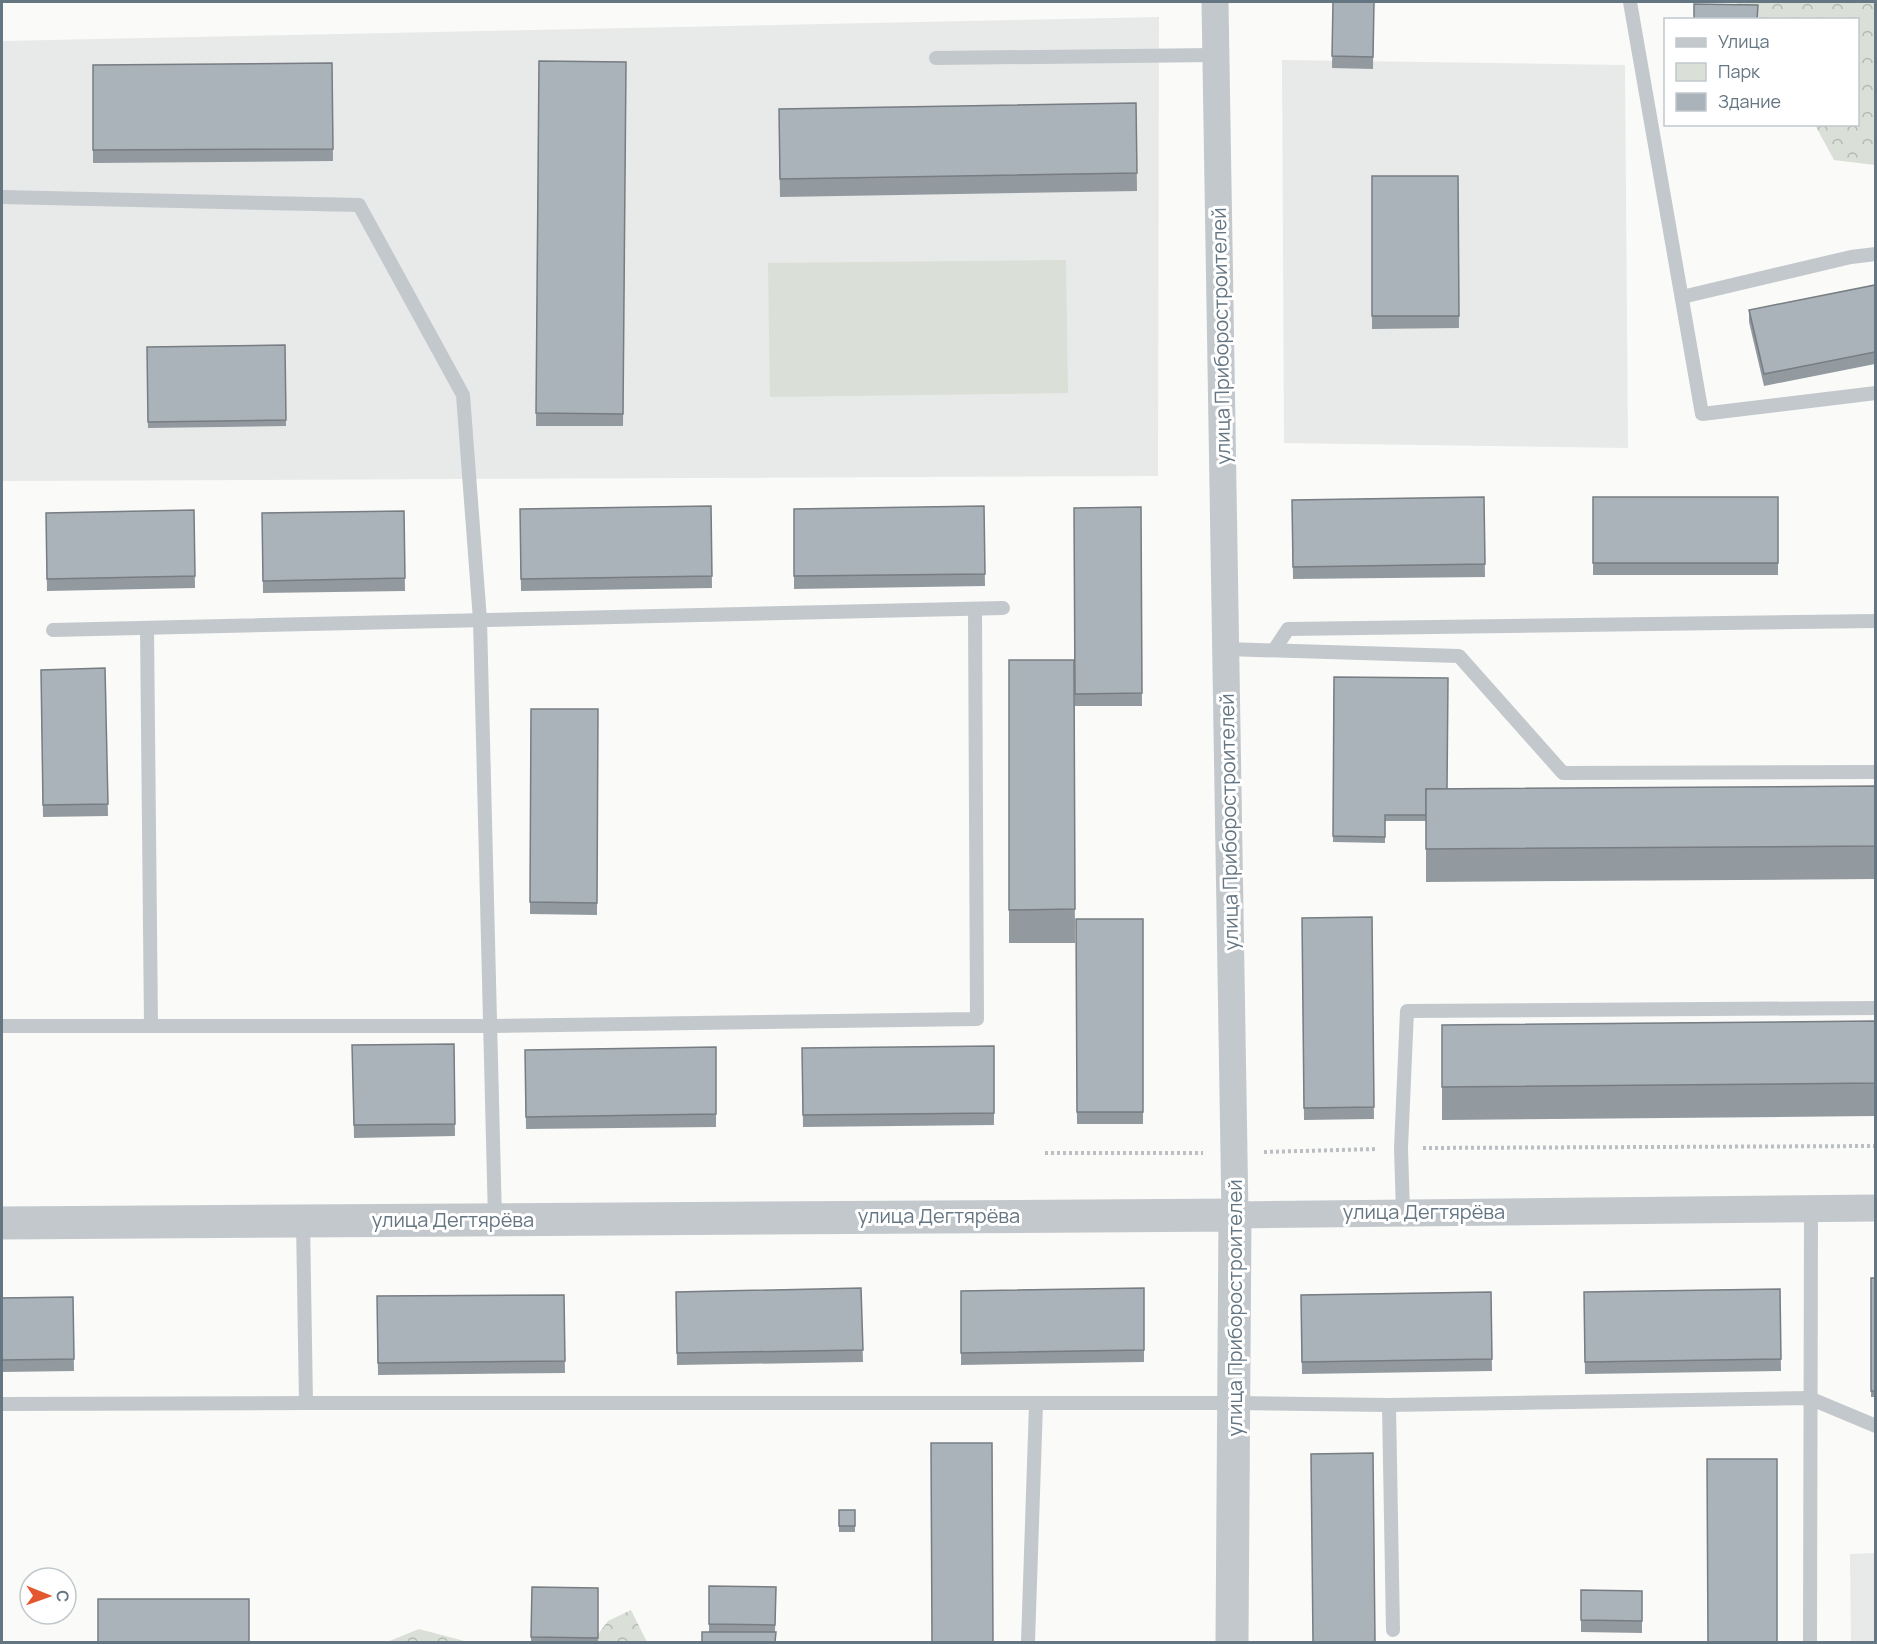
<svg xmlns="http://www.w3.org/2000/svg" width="1877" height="1644" viewBox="0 0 1877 1644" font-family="Manrope,sans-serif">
  <defs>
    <pattern id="forest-crowns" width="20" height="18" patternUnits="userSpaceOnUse" patternTransform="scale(1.5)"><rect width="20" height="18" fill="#dadfd7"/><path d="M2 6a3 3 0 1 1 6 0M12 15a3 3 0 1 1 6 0" fill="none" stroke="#b4b9b4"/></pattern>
  </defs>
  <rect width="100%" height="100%" fill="#fafaf8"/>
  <g fill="#e8e9e9">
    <path d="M1159,17L1158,476L2,481V41Z"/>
    <path d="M1282,60L1625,65L1628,448L1284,443Z"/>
    <path d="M1875,1553V1642H1851L1850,1554Z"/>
  </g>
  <path fill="#dadfd7" d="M1066,260L1068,393L770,397L768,263Z"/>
  <g fill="url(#forest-crowns)">
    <path d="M1739,2H1875V165L1834,160L1815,125L1858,124V20H1712Z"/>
    <path d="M631,1610L647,1642H592L608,1621Z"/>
    <path d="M419,1629L468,1642H387Z"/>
  </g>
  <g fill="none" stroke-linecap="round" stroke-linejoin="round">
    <g stroke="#bbbfc2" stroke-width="4" stroke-dasharray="3 3" stroke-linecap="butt">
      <path d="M1423,1148L1876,1146"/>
      <path d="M1264,1152L1377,1149"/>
      <path d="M1045,1153H1203"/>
    </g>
    <g stroke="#c3c8cc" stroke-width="14">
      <path d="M1630,2L1702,414L1876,393"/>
      <path d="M936,58L1216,55"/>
      <path d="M2,197L359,205L463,395L480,620L495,1220"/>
      <path d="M1682,297L1851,257L1876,254"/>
      <path d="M147,628L151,1026"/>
      <path d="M53,630L1003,608"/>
      <path d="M1226,649L1459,656L1563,773L1876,772"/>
      <path d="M1274,650L1288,629L1876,621"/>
      <path d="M2,1026H490L977,1019L975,609"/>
      <path d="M1403,1213L1401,1148L1407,1011L1876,1008"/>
      <path d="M303,1221L306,1403"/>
      <path d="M2,1404L306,1403H1235L1389,1405L1809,1398L1876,1426"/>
      <path d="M1389,1405L1393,1630"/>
      <path d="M1028,1642L1036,1404"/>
      <path d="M1810,1642L1811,1209"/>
    </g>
    <path stroke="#c3c8cc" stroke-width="27" d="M1215,2L1235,1215L1876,1208"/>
    <path stroke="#c3c8cc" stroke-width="33" d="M2,1223L1235,1215L1232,1642"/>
  </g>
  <g fill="#929a9f">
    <path d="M1333,2H1374L1373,69L1332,68Z"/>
    <path d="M539,61L626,62L623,426H536Z"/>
    <path d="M332,63L333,161L93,163V65Z"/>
    <path d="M1136,103L1137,191L780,197L779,109Z"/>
    <path d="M1372,176H1458L1459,328L1372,329Z"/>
    <path d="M1875,285V364L1764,386L1749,322V310Z"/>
    <path d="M285,345L286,426L148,428L147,347Z"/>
    <path d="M1484,497L1485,577L1293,579L1292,500Z"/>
    <rect x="1593" y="497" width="185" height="78"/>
    <path d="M711,506L712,588L521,591L520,509Z"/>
    <path d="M984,506L985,586L794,589V509Z"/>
    <path d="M1141,507L1142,706H1075L1074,508Z"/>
    <path d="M194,510L195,588L47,591L46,513Z"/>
    <path d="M404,511L405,591L263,593L262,513Z"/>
    <path d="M1009,660H1074L1075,943H1009Z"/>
    <path d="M105,668L108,816L43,817L41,670Z"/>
    <path d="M1334,677L1447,789L1875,786V879L1426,882V821H1385V843L1333,842Z"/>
    <path d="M531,709H598L597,915L530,914Z"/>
    <path d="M1372,917L1374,1119L1304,1120L1302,918Z"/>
    <path d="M1076,919H1143V1124H1077Z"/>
    <path d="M1875,1021V1116L1442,1120V1025Z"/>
    <path d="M454,1044L455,1136L354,1138L352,1045Z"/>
    <path d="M994,1046V1125L803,1127L802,1048Z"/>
    <path d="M716,1047V1127L526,1129L525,1050Z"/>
    <rect x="1871" y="1278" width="4" height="119"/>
    <path d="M861,1288L863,1362L677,1365L676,1292Z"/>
    <path d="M1144,1288V1362L961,1365V1291Z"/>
    <path d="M1780,1289L1781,1371L1585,1374L1584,1292Z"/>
    <path d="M1491,1292L1492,1371L1302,1374L1301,1295Z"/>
    <path d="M564,1295L565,1373L378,1375L377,1296Z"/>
    <path d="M73,1297L74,1371L2,1372V1298Z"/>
    <rect x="839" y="1510" width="16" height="22"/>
    <path d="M709,1586L776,1587L775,1632H709Z"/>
    <path d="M532,1587L598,1588V1642H531Z"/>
    <path d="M1581,1590L1642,1591V1633L1581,1632Z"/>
  </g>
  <g fill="#aab3b9" stroke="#777d82" stroke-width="1.5">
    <path d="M1333,2H1374L1373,57L1332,56Z"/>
    <path d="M1694,4L1758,5L1757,20H1694Z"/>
    <path d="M539,61L626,62L623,414L536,413Z"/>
    <path d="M332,63L333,149L93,150V65Z"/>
    <path d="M1136,103L1137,173L780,179L779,109Z"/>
    <path d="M1372,176H1458L1459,316H1372Z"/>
    <path d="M1875,285V352L1764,374L1749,310Z"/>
    <path d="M285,345L286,420L148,422L147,347Z"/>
    <path d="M1484,497L1485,564L1293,567L1292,500Z"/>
    <rect x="1593" y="497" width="185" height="66"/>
    <path d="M711,506L712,576L521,579L520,509Z"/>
    <path d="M984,506L985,574L794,576V509Z"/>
    <path d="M1141,507L1142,693L1075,694L1074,508Z"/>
    <path d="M194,510L195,576L47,579L46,513Z"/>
    <path d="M404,511L405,578L263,581L262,513Z"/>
    <path d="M1009,660H1074L1075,909L1009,910Z"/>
    <path d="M105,668L108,804L43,805L41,670Z"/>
    <path d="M1334,677L1448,678L1447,789H1426V815H1385V837L1333,836Z"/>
    <path d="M531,709H598L597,903L530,902Z"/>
    <path d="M1875,786V846L1426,849V789Z"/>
    <path d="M1372,917L1374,1107L1304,1108L1302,918Z"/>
    <path d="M1076,919H1143V1112H1077Z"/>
    <path d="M1875,1021V1083L1442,1087V1025Z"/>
    <path d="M454,1044L455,1124L354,1125L352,1045Z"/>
    <path d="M994,1046V1113L803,1115L802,1048Z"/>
    <path d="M716,1047V1114L526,1117L525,1050Z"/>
    <rect x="1871" y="1278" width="4" height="113"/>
    <path d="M861,1288L863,1350L677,1353L676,1292Z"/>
    <path d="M1144,1288V1350L961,1353V1291Z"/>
    <path d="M1780,1289L1781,1359L1585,1362L1584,1292Z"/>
    <path d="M1491,1292L1492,1359L1302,1362L1301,1295Z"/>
    <path d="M564,1295L565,1361L378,1363L377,1296Z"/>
    <path d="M73,1297L74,1359L2,1360V1298Z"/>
    <path d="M931,1443H992L993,1642H932Z"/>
    <path d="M1373,1453L1375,1642H1313L1311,1454Z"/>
    <path d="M1707,1459H1777V1642H1708Z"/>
    <rect x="839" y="1510" width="16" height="16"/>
    <path d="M709,1586L776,1587L775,1625L709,1624Z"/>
    <path d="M532,1587L598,1588V1638L531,1637Z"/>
    <path d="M1581,1590L1642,1591V1621L1581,1620Z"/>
    <rect x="98" y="1599" width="151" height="43"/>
    <path d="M702,1632H776L775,1642H702Z"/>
  </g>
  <g text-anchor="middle" stroke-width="6" stroke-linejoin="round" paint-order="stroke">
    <g font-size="20" fill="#657683" stroke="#fff">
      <text transform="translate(1221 336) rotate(-91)" y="7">улица Приборостроителей</text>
      <text transform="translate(1229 822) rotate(-91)" y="7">улица Приборостроителей</text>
      <text x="1424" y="1219">улица Дегтярёва</text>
      <text x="939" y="1223">улица Дегтярёва</text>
      <text x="453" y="1227">улица Дегтярёва</text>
      <text transform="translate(1235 1308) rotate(-90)" y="7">улица Приборостроителей</text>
    </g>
  </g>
  <rect width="1877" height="1644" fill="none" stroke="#657683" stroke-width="6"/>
  <rect x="1664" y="18" width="195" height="108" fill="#ffffff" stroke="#c1c8cd" stroke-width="1.5"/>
  <rect x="1676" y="38" width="30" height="9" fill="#c3c8cc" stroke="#c1c8cd" stroke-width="1.5"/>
  <text x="1718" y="48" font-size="18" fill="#657683">Улица</text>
  <rect x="1676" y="63" width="30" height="18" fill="#dadfd7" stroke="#c1c8cd" stroke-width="1.5"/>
  <text x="1718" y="78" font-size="18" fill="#657683">Парк</text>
  <rect x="1676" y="93" width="30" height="18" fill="#aab3b9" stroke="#c1c8cd" stroke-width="1.5"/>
  <text x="1718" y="108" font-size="18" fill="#657683">Здание</text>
  <g transform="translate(48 1596) rotate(91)"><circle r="28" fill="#ffffff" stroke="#c1c8cd" stroke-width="1.5"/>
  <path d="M0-4.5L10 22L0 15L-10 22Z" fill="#e4572e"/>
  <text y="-9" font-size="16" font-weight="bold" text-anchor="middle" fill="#657683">С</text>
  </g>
</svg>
